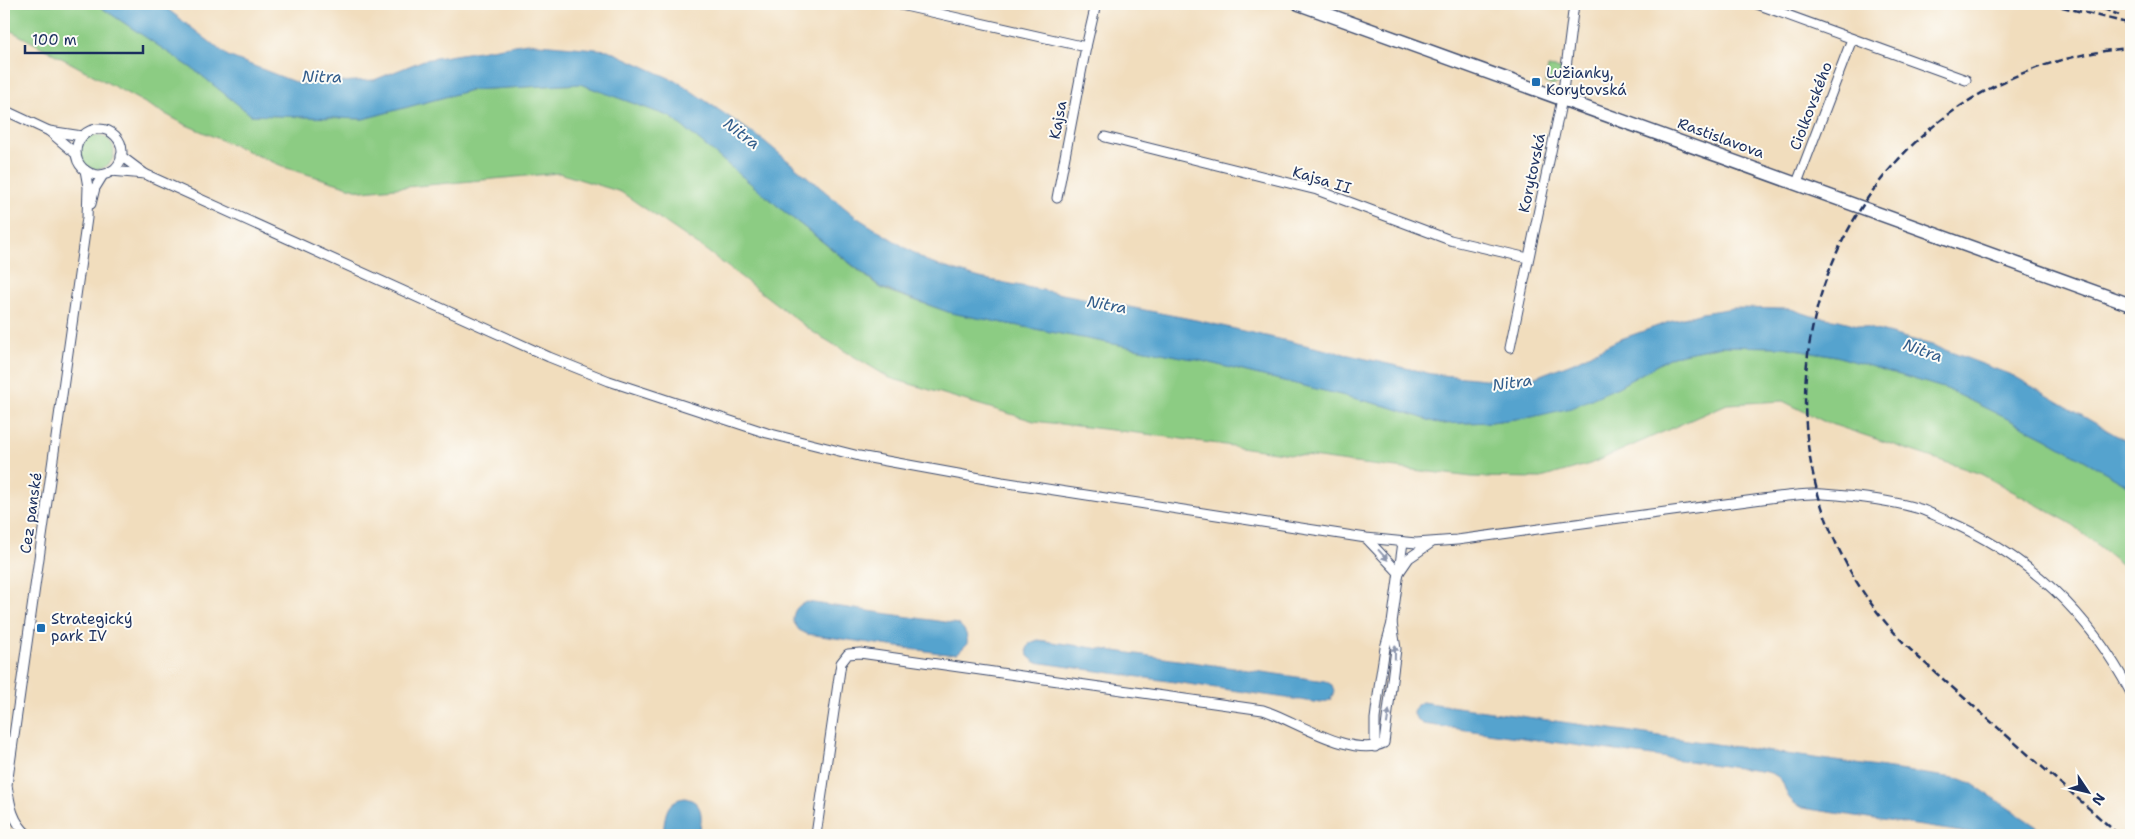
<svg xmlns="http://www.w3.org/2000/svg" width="2135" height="839" viewBox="0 0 2135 839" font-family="'Shantell Sans',sans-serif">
  <rect width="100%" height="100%" fill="#fdfcf7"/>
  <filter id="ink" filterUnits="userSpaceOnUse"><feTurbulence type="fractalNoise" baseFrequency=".02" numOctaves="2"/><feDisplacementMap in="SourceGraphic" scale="10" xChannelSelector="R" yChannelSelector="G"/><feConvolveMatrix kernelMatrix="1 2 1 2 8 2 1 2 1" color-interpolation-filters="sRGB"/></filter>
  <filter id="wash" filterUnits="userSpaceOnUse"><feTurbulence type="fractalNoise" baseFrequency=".0096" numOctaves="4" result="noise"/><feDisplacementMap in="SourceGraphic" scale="20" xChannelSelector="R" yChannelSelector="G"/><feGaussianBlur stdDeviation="1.12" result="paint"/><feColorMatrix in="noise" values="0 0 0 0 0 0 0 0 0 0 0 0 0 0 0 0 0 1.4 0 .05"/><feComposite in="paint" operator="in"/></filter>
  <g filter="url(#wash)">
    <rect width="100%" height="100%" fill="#f1ddbd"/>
    <g fill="#8ccc83" stroke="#547e70">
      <path d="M4,4H96L196,71L251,115L363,119L471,90L580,84L671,117L786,213L882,289L951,313L1198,360L1390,407L1440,424L1491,422L1532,417L1618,387L1673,356L1721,346L1784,347L1836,356L1947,389L2044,437L2131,487V572L2070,523L1981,474L1825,422L1783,401L1727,404L1590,464L1541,478L1472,477L1355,463L1146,434L1034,421L890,378L813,332L707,251L621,192L559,173L362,191L287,168L184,124L4,27Z"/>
      <path d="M1548,67L1563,69L1560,82L1553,86L1545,83Z"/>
      <circle cx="97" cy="152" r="17"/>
    </g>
    <g fill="#55a3ce" stroke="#386996">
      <path d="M96,4H161L228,56L300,84L374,80L424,60L527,43L608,50L678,82L763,140L856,217L930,263L980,278L1196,320L1432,374L1495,380L1530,379L1574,362L1618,340L1669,322L1702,313L1733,308L1791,309L1812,316L1839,320L1932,345L2014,376L2131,444V487L2044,437L1947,389L1836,356L1784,347L1721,346L1673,356L1618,387L1571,408L1532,417L1491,422L1440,424L1390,407L1198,360L951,313L882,288L786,213L671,117L580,84L471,90L363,119L251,115L196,71Z"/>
      <path d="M807,602L958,624C965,629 968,635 967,644L958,653L947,654L807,634L799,630L793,621C793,611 797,605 807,602Z"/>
      <path d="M1038,640L1325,681L1332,685L1334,692L1330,700L1321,703L1035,662L1028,656L1027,649L1030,643Z"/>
      <path d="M1422,702L1961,779L1971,783L2049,835H1982L1802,808C1776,795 1793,779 1767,772L1423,724L1417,720L1413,712L1417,705Z"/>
      <path d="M685,798C705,802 702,819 699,835H663C665,819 664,800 685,798Z"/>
    </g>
  </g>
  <g filter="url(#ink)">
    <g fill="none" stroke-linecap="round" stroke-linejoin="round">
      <g stroke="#3b496c" stroke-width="11">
        <g id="street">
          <path d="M896,4L1086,47"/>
          <path d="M1757,4L1966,80"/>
          <path d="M4,110L49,131L82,136"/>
          <circle cx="99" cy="152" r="23"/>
          <path d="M49,131L76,154"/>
          <path d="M1105,137L1317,190L1450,240L1528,258"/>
          <path d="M121,156L145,174L549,357L609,381L767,433L859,456L1002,482L1366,538L1416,543L1457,540L1777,497C1792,496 1808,493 1823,494C1853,496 1890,500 1920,509C1929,512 1938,517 1948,521C2030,557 2089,613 2131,693"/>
          <path d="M111,171L145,174"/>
          <path d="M1797,183L1852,39"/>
          <path d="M1057,198L1086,47L1096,4"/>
          <path d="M91,204L95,188L103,175"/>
          <path d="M1510,348L1562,99L1574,4"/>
          <path d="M1366,538L1399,573"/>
          <path d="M1400,571L1409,558L1431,543"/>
          <path d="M1375,747V719L1380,680L1385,648L1392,623L1403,542"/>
          <path d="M28,835C12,821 10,805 7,785L87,218L88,187L85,170"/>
          <path d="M816,835L841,663L848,654L860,653L1263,710C1294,720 1352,759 1384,743L1396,649L1392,623"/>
        </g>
      </g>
      <g stroke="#3b496c" stroke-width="15">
        <path id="secondary" d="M1299,4L2131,305"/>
      </g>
      <use href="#street" stroke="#fff" stroke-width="9"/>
      <use href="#secondary" stroke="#fff" stroke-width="12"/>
      <g stroke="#1b2f5e" stroke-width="2.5" stroke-dasharray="8 4" stroke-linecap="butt">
        <path d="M2050,4L2131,24"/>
        <path d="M2091,4L2119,15"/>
        <path d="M2119,835L1918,657C1694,445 1823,73 2131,48"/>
      </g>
    </g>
    <defs><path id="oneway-solid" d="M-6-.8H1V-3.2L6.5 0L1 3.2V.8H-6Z" transform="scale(1.25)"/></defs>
    <g fill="#8d97ae">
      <use href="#oneway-solid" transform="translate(1383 555) rotate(48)"/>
      <use href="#oneway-solid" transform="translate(1395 652) rotate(-89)"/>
      <use href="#oneway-solid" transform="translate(1388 717) rotate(-81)"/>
    </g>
  </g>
  <g fill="#1f6fb2" stroke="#fdfcf7" stroke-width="2">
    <rect x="1531" y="77" width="10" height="10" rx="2.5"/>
    <rect x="36" y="623" width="10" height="10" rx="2.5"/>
  </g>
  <g text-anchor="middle" stroke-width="4" stroke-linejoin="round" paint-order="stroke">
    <g font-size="15" fill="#1b2f5e" stroke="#fdfcf7" text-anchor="start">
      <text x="1546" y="78">Lužianky,<tspan x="1546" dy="17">Korytovská</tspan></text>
      <text x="51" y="624">Strategický<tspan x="51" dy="17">park IV</tspan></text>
    </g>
    <g font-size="15" fill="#1b2f5e" stroke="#fdfcf7">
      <text transform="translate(1811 106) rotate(-69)" y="5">Ciolkovského</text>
      <text transform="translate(1058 120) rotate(-79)" y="5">Kajsa</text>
      <text transform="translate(1721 138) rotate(20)" y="5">Rastislavova</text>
      <text transform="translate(1532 173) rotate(-78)" y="5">Korytovská</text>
      <text transform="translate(1322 180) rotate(17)" y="5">Kajsa II</text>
      <text transform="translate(31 513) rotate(-82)" y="5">Cez panské</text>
    </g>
    <g font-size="16" font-style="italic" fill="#325d8b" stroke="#fdfcf7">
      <text transform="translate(322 76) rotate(1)" y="6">Nitra</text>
      <text transform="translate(742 133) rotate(37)" y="6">Nitra</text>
      <text transform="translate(1107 304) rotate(10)" y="6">Nitra</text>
      <text transform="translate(1923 350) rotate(19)" y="6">Nitra</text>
      <text transform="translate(1512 382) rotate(-8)" y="6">Nitra</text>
    </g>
  </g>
  <rect width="2135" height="839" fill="none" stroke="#fdfcf7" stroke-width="20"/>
  <g transform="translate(2088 792) rotate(125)" stroke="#fdfcf7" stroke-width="4" paint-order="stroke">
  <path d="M0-4L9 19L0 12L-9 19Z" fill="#1b2f5e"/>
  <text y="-8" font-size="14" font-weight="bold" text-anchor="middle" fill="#1b2f5e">N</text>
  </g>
  <path d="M25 45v8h118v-8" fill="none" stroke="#1b2f5e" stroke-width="2.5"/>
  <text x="32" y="45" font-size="15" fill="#1b2f5e" stroke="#fdfcf7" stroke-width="4" paint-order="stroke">100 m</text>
</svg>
